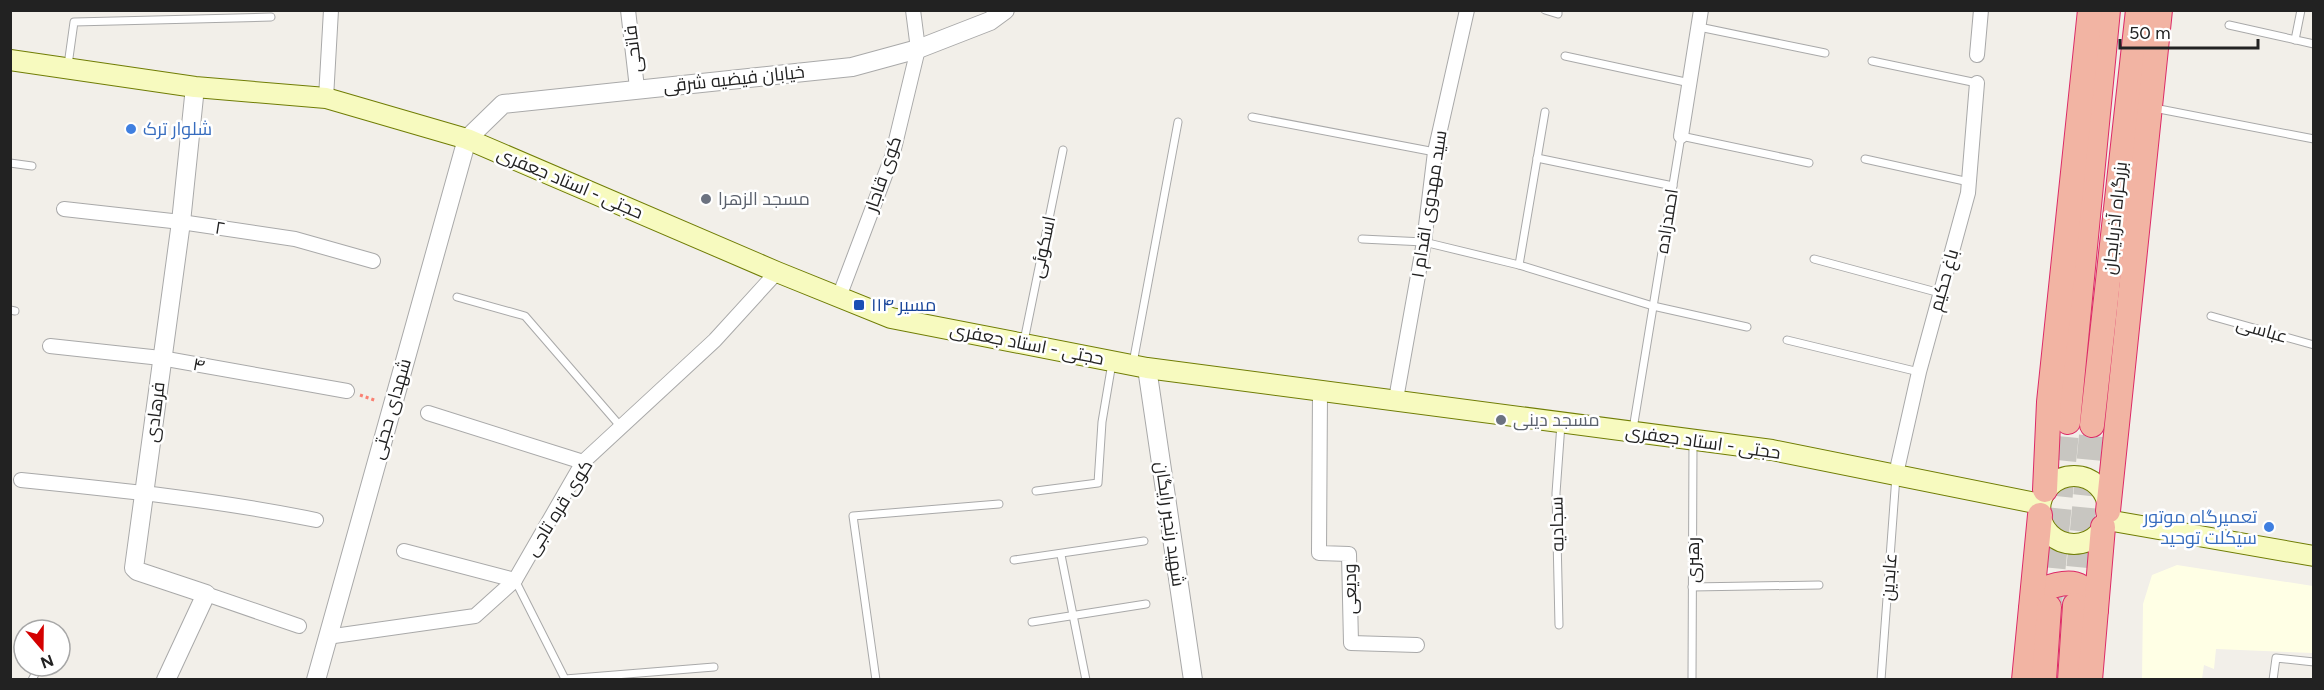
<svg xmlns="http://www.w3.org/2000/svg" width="2324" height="690" viewBox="0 0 2324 690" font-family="Figtree,Cairo,sans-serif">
  <rect width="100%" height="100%" fill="#f2efe9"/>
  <path fill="#ffffe5" d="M2177,565L2313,586V653L2216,649L2214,669L2204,665L2202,679H2142L2143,604L2152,575Z"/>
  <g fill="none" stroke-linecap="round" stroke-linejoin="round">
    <g stroke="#c8c6c1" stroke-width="24" stroke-dasharray="24 12" stroke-linecap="butt">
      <path d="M2075,603L2092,425"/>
      <path d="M2050,604L2068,422"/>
    </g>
    <g stroke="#a9a9a9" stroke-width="9">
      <g id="service">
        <path d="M1545,10L1558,14V10"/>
        <path d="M2229,25L2314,44"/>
        <path d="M1699,27L1825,53"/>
        <path d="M2295,40L2301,10"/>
        <path d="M1565,56L1690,83"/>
        <path d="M1872,61L1977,83"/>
        <path d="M68,65L74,22L271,17"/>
        <path d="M2154,108L2314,139"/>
        <path d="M1252,117L1435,152"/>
        <path d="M1537,158L1673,186"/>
        <path d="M1865,159L1969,182"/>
        <path d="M10,163L32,166"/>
        <path d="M1362,239L1424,242L1519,265L1545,112"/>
        <path d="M1814,259L1940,293"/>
        <path d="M1519,265L1653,306L1747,327"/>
        <path d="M457,297L525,316L621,427"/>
        <path d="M10,310L15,311"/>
        <path d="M2211,316L2314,345"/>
        <path d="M1787,340L1919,372"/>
        <path d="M1024,341L1063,150"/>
        <path d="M1133,363L1178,122"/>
        <path d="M1633,429L1681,136L1809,163"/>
        <path d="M1036,491L1098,483L1102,422L1112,363"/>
        <path d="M1061,555L1086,680"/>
        <path d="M1014,560L1144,541"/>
        <path d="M515,580L565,679L714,667"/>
        <path d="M1692,587L1819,585"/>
        <path d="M1032,622L1146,604"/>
        <path d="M1559,625L1556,493L1561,424"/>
        <path d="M32,680L39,666"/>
        <path d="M876,680L853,516L999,504"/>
        <path d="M1692,680L1693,442"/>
        <path d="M1881,680L1896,476"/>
        <path d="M2273,680L2276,658L2314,662"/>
      </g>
    </g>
    <g stroke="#a9a9a9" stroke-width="16">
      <g id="minor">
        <path d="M628,10L637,88"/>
        <path d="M1977,55L1981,10"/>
        <path d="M326,98L331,10"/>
        <path d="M1681,136L1701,10"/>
        <path d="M64,209L181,222L295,239L373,261"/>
        <path d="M839,297L892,157L918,49L913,10"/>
        <path d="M50,346L161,358L347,391"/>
        <path d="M1320,391L1319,553L1349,554L1351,643L1417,645"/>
        <path d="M1396,399L1424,242L1435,152L1467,10"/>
        <path d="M428,413L583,462"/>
        <path d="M1896,474L1919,372L1968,193L1977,83"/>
        <path d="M21,480C120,490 218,500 316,520"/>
        <path d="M404,551L515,580"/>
        <path d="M206,594L299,626"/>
        <path d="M327,637L475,616L515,580L583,462L715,340L777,272"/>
      </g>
    </g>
    <g stroke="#a9a9a9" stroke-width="20">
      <g id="tertiary">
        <path d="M1147,368L1193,680"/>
        <path d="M166,680L206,594L137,571L134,568L181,222L195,87"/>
        <path d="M316,680L467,139L503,104L852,67L918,49L990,21L1005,10"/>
      </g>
    </g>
    <g stroke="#707d05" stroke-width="22">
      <g id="secondary">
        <path d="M10,60L195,87L326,98L467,139L777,272L891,318L1147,368L1772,450L2040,504"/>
        <circle cx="2074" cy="510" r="34"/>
        <path d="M2107,520L2314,556"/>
      </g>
    </g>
    <g stroke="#dc2a67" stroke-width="26">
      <g id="trunk">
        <path d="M2068,422L2108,10"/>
        <path d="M2092,425L2138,10"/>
        <path d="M2045,490L2049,402L2090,10"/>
        <path d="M2108,511L2160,10"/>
        <path d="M2031,609L2041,590C2069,579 2086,579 2096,610"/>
        <path d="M2024,680L2040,515"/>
        <path d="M2044,680L2049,607"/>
        <path d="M2070,680L2075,605"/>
        <path d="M2090,680L2103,527"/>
      </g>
    </g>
    <path stroke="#fa8072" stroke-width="3" stroke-dasharray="3 3" stroke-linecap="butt" d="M360,395L377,401"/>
    <use href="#service" stroke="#fff" stroke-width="7"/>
    <use href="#minor" stroke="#fff" stroke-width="14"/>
    <use href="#tertiary" stroke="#fff" stroke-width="18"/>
    <use href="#secondary" stroke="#f7fabf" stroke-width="20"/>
    <use href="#trunk" stroke="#f2b4a3" stroke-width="24"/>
  </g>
  <g fill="#3f7fe0" stroke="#fff" stroke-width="2">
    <circle cx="131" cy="129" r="6"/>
    <circle cx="2269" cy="527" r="6"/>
  </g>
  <g fill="#6b7280" stroke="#fff" stroke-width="2">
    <circle cx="706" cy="199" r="6"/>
    <circle cx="1501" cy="420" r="6"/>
  </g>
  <rect fill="#1a4fb4" stroke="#fff" stroke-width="2" x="853" y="299" width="12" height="12" rx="3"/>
  <g text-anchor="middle" stroke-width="5" stroke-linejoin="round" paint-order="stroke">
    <g font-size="18" fill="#222" stroke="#fff">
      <text transform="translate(633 49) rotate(-97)" y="6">فاتحی</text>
      <text transform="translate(734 79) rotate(-6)" y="6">خیابان فیضیه شرقی</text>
      <text transform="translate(883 174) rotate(-71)" y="6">کوی قاجار</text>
      <text transform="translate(570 183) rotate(23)" y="6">حجتی - استاد جعفری</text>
      <text transform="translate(1429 204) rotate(-81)" y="6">سید مهدوی اقدام ۱</text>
      <text transform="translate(2115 218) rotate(-84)" y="6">بزرگراه آذربایجان</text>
      <text transform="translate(1667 221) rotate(-81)" y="6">احمدزاده</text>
      <text transform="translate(220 228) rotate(9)" y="6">۲</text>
      <text transform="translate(1043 247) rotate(-78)" y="6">اسکوئی</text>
      <text transform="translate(1944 280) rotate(-74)" y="6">باغ حکیم</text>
      <text transform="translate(2262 330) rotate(16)" y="6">عباسی</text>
      <text transform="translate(1027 344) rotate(11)" y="6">حجتی - استاد جعفری</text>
      <text transform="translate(199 365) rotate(10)" y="6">۴</text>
      <text transform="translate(391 409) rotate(-74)" y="6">شهدای حجتی</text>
      <text transform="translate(155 412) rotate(-83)" y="6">فرهادی</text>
      <text transform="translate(1703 442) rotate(8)" y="6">حجتی - استاد جعفری</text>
      <text transform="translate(559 508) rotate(-58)" y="6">کوی قره تاجی</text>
      <text transform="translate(1170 524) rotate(82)" y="6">شهید رنجبر رایگان</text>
      <text transform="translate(1557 524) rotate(-91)" y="6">سجادیه</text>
      <text transform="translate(1693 560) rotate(-90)" y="6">رهبری</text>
      <text transform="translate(1889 577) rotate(-86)" y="6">عابدین</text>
      <text transform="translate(1350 589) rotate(-91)" y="6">ودیعی</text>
    </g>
    <g font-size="18" fill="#366cbe" stroke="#fff" text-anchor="start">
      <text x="143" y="135">شلوار ترک</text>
      <text x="2257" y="523" text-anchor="end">تعمیرگاه موتور<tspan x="2257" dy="21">سیکلت توحید</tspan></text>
    </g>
    <g font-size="18" fill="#5b616d" stroke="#fff" text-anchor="start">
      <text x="718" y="205">مسجد الزهرا</text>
      <text x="1513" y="426">مسجد دینی</text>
    </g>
    <g font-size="18" fill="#164399" stroke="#fff" text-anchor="start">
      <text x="871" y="311">مسیر ۱۱۴</text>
    </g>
  </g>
  <rect width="2324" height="690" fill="none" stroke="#222222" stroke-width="24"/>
  <g transform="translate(42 648) rotate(160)"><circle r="28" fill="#ffffff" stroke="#a7a7a7" stroke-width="1.5"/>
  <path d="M0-4.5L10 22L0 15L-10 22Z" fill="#d40000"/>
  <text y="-9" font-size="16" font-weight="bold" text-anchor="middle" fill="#222222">N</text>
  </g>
  <path d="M2120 39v9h138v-9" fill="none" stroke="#222222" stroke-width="3"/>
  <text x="2129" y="39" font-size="18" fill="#222222" stroke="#ffffff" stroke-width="4.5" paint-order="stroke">50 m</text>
</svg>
